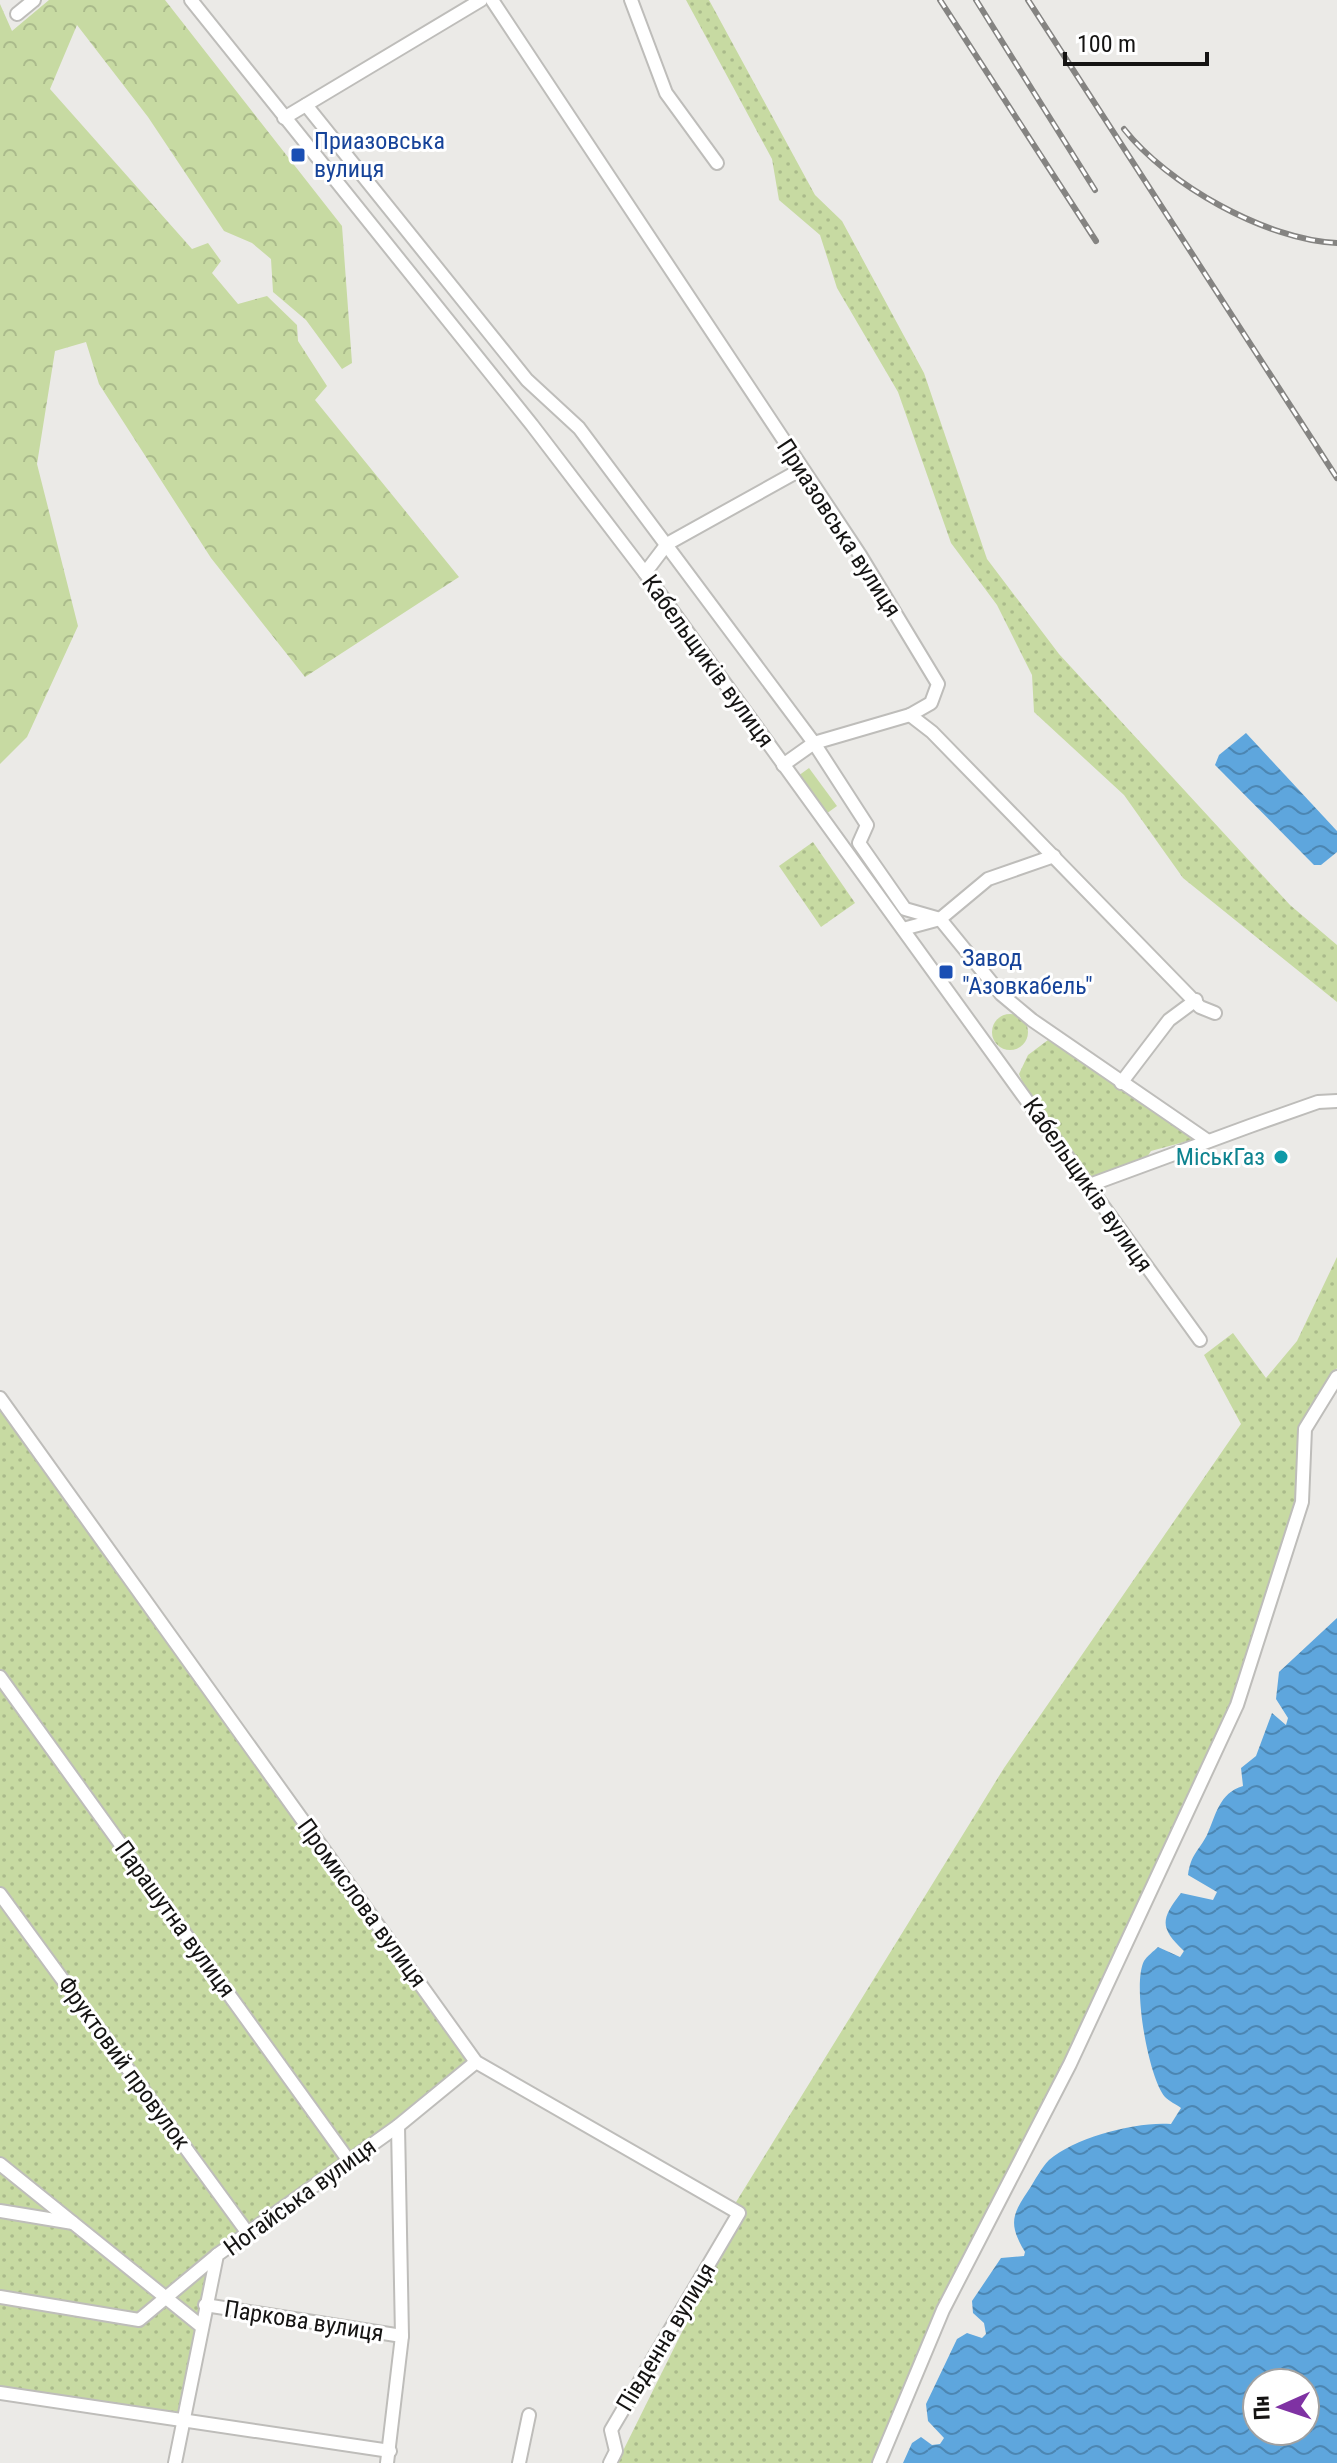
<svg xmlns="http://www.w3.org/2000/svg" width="1337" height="2463" viewBox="0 0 1337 2463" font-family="'Roboto Condensed',sans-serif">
  <defs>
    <pattern id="grass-dots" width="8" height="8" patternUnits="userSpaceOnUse" patternTransform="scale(2)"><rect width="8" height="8" fill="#c7daa2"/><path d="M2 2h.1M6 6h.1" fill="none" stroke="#aaba8b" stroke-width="1.8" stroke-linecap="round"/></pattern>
    <pattern id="forest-crowns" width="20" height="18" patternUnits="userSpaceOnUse" patternTransform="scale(2)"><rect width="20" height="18" fill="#c7daa2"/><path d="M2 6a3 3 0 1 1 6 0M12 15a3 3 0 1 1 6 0" fill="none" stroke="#aaba8b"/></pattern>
    <pattern id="water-waves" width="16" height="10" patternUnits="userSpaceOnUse" patternTransform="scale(2)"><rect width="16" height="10" fill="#5ea6dd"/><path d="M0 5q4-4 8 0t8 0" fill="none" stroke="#4c86b2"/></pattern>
  </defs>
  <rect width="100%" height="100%" fill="#ebeae7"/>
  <g fill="url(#grass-dots)">
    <path d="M686,0H709L815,195L842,221L924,373L987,559L1059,654L1290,905L1337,945V1002L1183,878L1124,795L1034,712L1032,675L997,605L951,543L898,392L837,288L820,235L779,200L772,159Z"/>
    <path d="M813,842L855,903L821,927L779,866Z"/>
    <circle cx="1010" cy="1032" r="18"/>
    <path d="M1052,1037L1195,1139L1151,1151L1147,1157L1099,1177L1087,1176L1027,1093L1019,1074L1028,1055Z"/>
    <path d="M1337,1257V1368L1301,1432L1298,1500L1235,1704L874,2463H617L741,2213L733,2207L1004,1768L1241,1424L1204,1355L1233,1333L1266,1378L1297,1341Z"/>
    <path d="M0,1410L473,2066L217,2255L182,2421L0,2393Z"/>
  </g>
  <g fill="url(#forest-crowns)">
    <path d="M49,0H165L342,226L352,363L342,369L306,320L273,292L271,259L252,243L224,231L148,117L77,25L50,89L192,249L208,243L221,261L212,273L238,304L267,296L297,325L298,341L327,386L315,400L459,577L305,677L211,558L99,384L86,342L55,351L37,464L78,626L27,737L0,764V4L12,31Z"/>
    <path d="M809,768L837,806L826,814L798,776Z"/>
  </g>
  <g fill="url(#water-waves)" fill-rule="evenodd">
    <path d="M1246,733L1337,831V852L1321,865H1314L1215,765L1219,755Z"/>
    <path d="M1337,1618V2463H903L912,2443L921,2437L932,2445L940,2444L944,2438L928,2421L926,2404L957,2339L967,2333L982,2338L986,2334L984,2323L973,2313L972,2301L1001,2258L1024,2256L1025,2252C1009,2225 1011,2216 1028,2191C1034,2182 1041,2168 1049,2160C1075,2137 1138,2121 1171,2124L1181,2108C1177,2105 1169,2101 1165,2097C1148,2077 1132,1984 1144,1961C1147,1956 1154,1951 1158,1947L1180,1957L1184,1951C1160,1928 1160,1920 1181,1893L1213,1900L1217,1892L1188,1875C1191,1854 1198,1852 1207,1835C1216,1815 1219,1793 1243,1786L1241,1768L1256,1756L1272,1713L1286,1725L1288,1718L1276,1699L1279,1672ZM1305,2383V2431H1257V2383Z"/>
  </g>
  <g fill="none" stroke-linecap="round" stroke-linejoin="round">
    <g stroke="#bebdba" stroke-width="16">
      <g id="minor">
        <path d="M191,0L532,425L645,573L1200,1340"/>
        <path d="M492,0L860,555L938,684L931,703L910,715L932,732L1200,1007L1215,1013"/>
        <path d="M631,0L666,93L717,163"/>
        <path d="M17,14L34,0"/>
        <path d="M306,105L527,380L579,428L814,743L867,825L859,843L905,909L940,919L1001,994L1032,1020L1208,1141"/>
        <path d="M284,118L481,0"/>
        <path d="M645,573L667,544L800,470"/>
        <path d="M783,765L814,743L910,715"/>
        <path d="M903,929L940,919L988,879L1054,856"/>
        <path d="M1121,1083L1169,1020L1196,1000"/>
        <path d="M1087,1186L1250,1126L1318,1102L1337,1101"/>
        <path d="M0,1398L476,2062L739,2213L611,2430L616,2451L610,2463"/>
        <path d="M0,1677L349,2161"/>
        <path d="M0,1894L247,2232"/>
        <path d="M0,2164L201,2326"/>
        <path d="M0,2211L73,2223"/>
        <path d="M0,2297L139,2320L217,2255"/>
        <path d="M205,2305L402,2336"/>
        <path d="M0,2393L390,2451"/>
        <path d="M175,2463L217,2255L398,2126L476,2062"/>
        <path d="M387,2463L402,2336L398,2126"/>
        <path d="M519,2463L529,2415"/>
        <path d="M879,2463L943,2310L1070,2064L1237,1705L1302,1502L1305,1429L1337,1377"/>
      </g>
    </g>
    <use href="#minor" stroke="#fff" stroke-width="12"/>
    <g stroke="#858482" stroke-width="6">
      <g id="rail">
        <path d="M940,0L1096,241"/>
        <path d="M976,0L1095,190"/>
        <path d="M1028,0L1337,478"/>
        <path d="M1124,129C1167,184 1266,240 1337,243"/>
      </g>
    </g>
    <use href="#rail" stroke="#fff" stroke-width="3" stroke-dasharray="9" stroke-linecap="butt"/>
  </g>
  <g fill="#1a4fb4" stroke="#fff" stroke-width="3">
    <rect x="290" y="147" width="16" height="16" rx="4"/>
    <rect x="938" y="964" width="16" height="16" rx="4"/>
  </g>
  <circle fill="#0f9aa8" stroke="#fff" stroke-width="3" cx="1281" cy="1157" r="8"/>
  <g text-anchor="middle" stroke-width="6" stroke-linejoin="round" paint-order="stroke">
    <g font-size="24" fill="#164399" stroke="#fff" text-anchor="start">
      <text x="314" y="149">Приазовська<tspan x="314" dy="28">вулиця</tspan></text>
      <text x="962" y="966">Завод<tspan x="962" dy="28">"Азовкабель"</tspan></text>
    </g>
    <g font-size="24" fill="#151413" stroke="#fff">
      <text transform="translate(839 528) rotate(57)" y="8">Приазовська вулиця</text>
      <text transform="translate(708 661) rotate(54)" y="8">Кабельщиків вулиця</text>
      <text transform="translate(1088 1185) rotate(55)" y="8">Кабельщиків вулиця</text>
      <text transform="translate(362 1903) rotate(54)" y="8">Промислова вулиця</text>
      <text transform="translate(175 1919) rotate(54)" y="8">Парашутна вулиця</text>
      <text transform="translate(124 2063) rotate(54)" y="8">Фруктовий провулок</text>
      <text transform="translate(300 2197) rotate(-36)" y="8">Ногайська вулиця</text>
      <text transform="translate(304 2321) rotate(9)" y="8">Паркова вулиця</text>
      <text transform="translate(666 2337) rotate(-59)" y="8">Південна вулиця</text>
    </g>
    <g font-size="24" fill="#0d838f" stroke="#fff" text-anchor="end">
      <text x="1265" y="1165">МіськГаз</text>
    </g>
  </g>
  <g transform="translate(1281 2407) rotate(267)"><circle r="38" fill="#ffffff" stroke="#a1a1a1" stroke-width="2"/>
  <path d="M0-6L14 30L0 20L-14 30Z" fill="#7f32a3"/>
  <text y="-12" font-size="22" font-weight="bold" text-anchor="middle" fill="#151413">Пн</text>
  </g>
  <path d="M1065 52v12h142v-12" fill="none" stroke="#151413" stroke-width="4"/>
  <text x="1077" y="52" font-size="24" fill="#151413" stroke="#ffffff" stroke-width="6" paint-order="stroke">100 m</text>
</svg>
